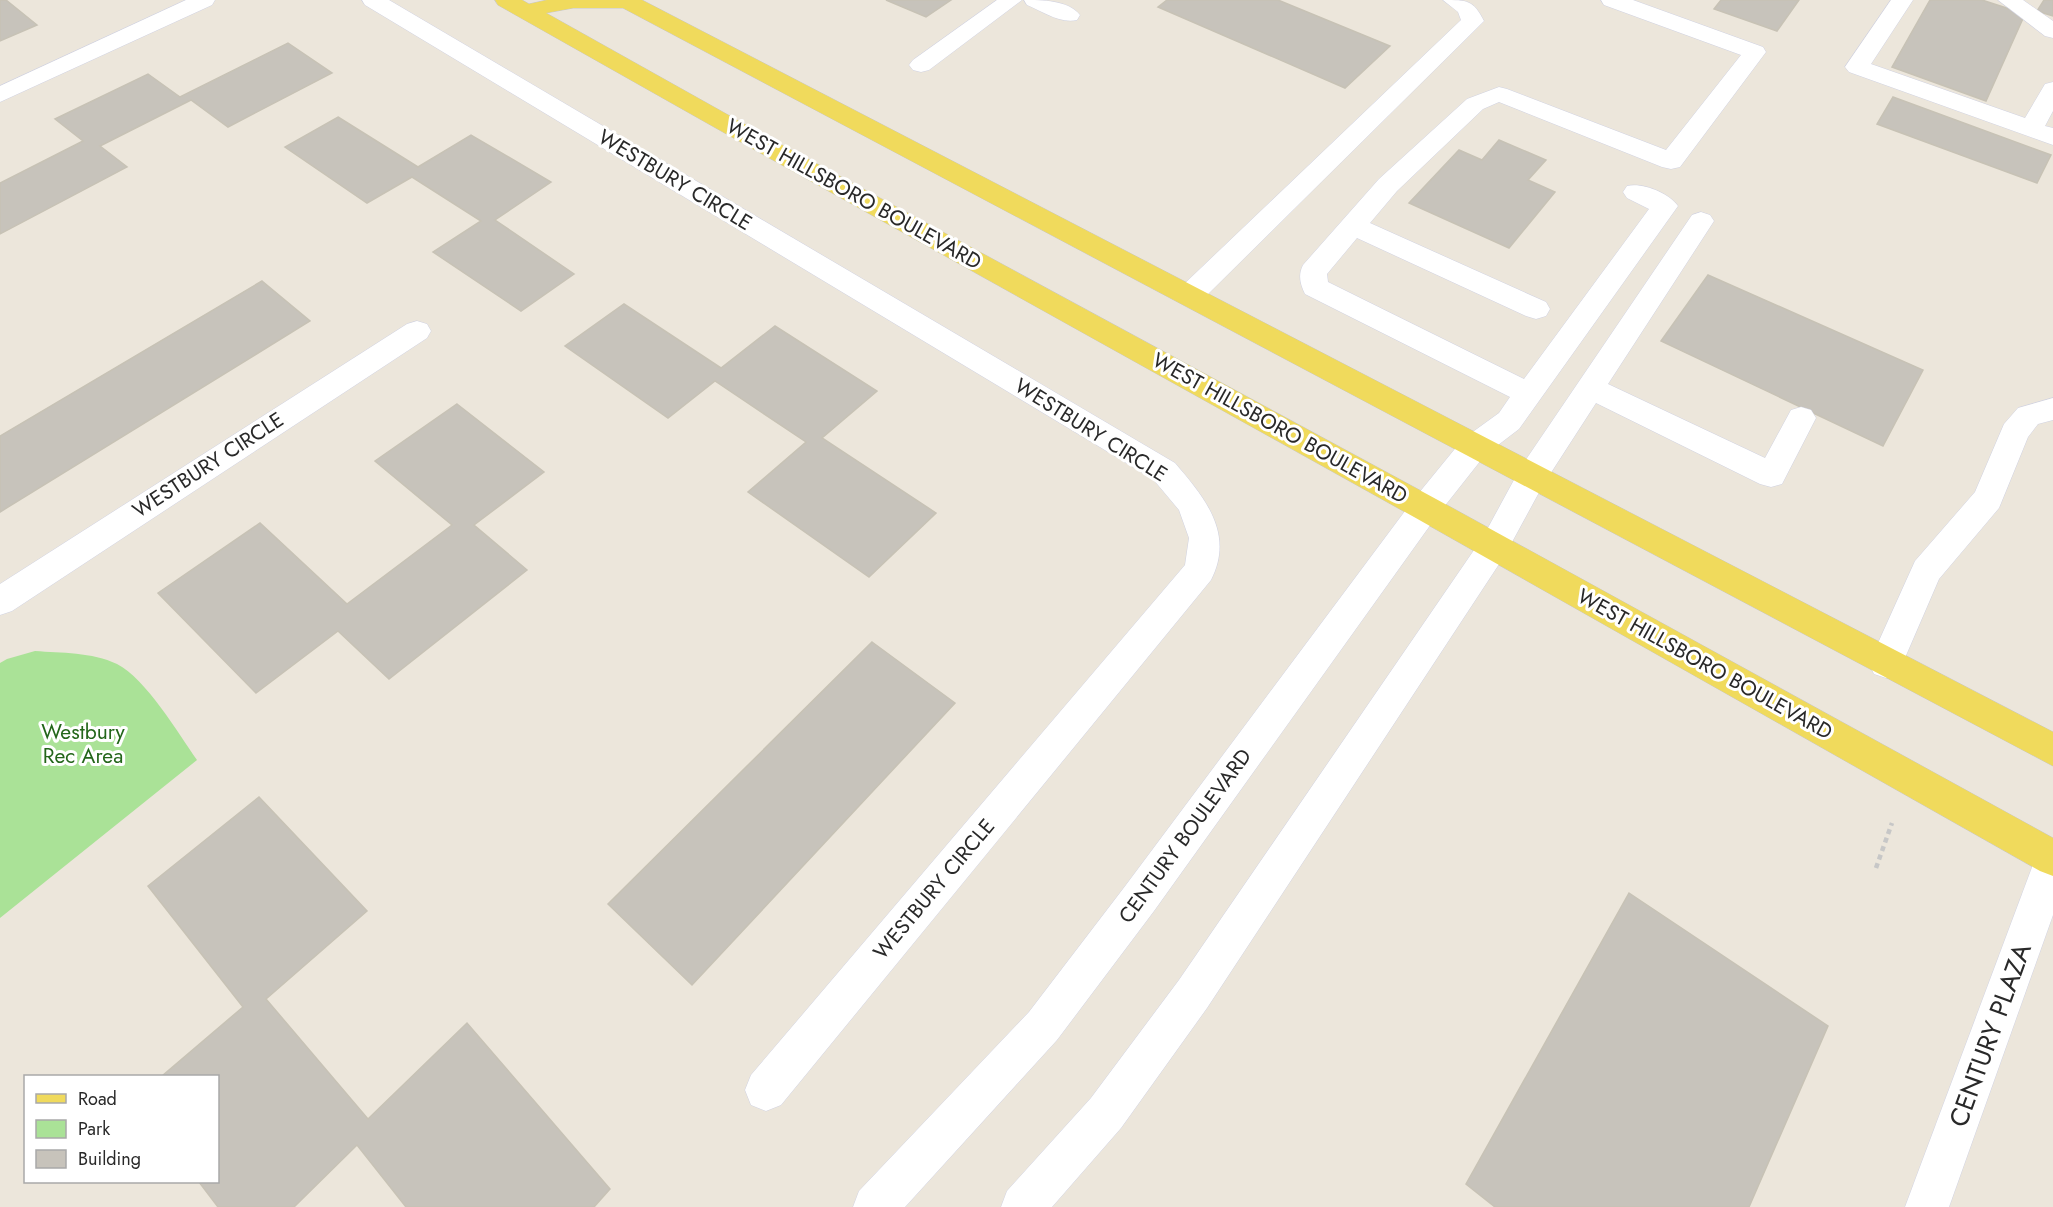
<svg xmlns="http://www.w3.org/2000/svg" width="2053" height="1207" viewBox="0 0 2053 1207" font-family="Jost,sans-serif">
  <rect width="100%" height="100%" fill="#ece6db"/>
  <path fill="#aae297" d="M35,651C61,653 92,652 117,664C146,679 178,733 197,760L0,918V663L7,659Z"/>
  <g fill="#c7c3bb" stroke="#c7c2b5" stroke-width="1.5">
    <path d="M0,0H6L37,25L0,41Z"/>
    <path d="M886,0H951L926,17Z"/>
    <path d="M1167,0H1278L1390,46L1345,88L1158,7Z"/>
    <path d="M1721,0H1799L1777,31L1714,9Z"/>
    <path d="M1930,0H1982L2025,14L1986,101L1892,67Z"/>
    <path d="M2044,0H2053V16L2037,11Z"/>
    <path d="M288,43L332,73L228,127L191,100L100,146L127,167L0,234V183L83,141L55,119L148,74L180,97Z"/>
    <path d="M1893,97L2051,155L2037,183L1877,124Z"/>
    <path d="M338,117L418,167L471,135L551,182L495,220L574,274L521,311L433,252L481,221L412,177L367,203L285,147Z"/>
    <path d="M1499,140L1546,160L1528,180L1555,192L1509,248L1409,203L1459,150L1482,160Z"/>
    <path d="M1708,275L1923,370L1883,446L1661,341Z"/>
    <path d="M262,281L310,321L0,512V436Z"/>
    <path d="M624,304L721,368L775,326L877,391L822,438L936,513L869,577L748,492L806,442L715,381L668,418L565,346Z"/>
    <path d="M457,404L544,472L474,525L527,570L389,679L338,631L256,693L158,593L260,523L347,604L452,525L375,461Z"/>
    <path d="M872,642L955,703L692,985L608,904Z"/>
    <path d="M259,797L367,911L266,999L368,1119L467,1023L610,1189L594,1207H406L357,1145L294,1207H218L199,1182H218V1076H162L243,1007L148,886Z"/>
    <path d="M1629,893L1828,1026L1749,1207H1495L1466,1184Z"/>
  </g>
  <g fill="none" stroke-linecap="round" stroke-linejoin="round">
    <g stroke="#d0d2e2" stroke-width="1">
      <g id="minor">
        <path d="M186,0H215L212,5L0,102V86Z"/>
        <path d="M362,0H389L1175,463C1204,497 1235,533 1211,580L781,1105L766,1111L751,1105L745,1090L751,1075L1185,565L1189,538L1179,510L1153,479L365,5Z"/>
        <path d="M997,0H1022L929,70L921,72L913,70L909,65L913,60Z"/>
        <path d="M1024,0C1042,0 1068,0 1080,15L1077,20C1060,24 1042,11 1027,5Z"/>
        <path d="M1443,0C1468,0 1473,0 1484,21L1200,302L1190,305L1180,302L1176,295L1180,288L1461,20L1458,12Z"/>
        <path d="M1601,0H1633L1763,47L1766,52L1680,167L1671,169L1662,167L1499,102L1483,109L1397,191L1370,223L1546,302L1550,309L1546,316L1536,319L1526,316L1357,238L1327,274L1328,282L1524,379L1649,209L1627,198L1623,192L1627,186C1642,182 1669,193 1678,206L1519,429L1485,455L1436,517L1154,911L1057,1040L905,1207H853L859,1191L1029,1012L1126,885L1414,499L1463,439L1499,413L1510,397L1305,294C1300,284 1298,275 1303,265L1379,179L1467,99L1499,87L1507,89L1666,150L1741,55L1604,5Z"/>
        <path d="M1891,0H1913L1871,64L2025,118L2045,84L2053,82V111L2045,126L2053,128V145L1849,72L1845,67Z"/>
        <path d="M1998,0H2023L2053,21V38L2045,36Z"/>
        <path d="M1701,212L1710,215L1714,221L1608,384L1765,458L1791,410L1801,407L1811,410L1816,418L1782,484L1771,487L1760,484L1596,403L1543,485L1505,555L1207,1008L1121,1128L1052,1207H1001L1007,1191L1091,1098L1179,980L1483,537L1521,467L1692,215Z"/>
        <path d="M417,321L427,324L431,331L427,338L12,611L0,615V584L407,324Z"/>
        <path d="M2053,398V420L2038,424L2028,437L1999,508L1939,579L1898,674L1886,678L1874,674L1869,663L1915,561L1975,492L2004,424L2018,408Z"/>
        <path d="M2053,844V915L1949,1207H1905L2034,862L2040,849Z"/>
      </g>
    </g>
    <g stroke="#c7c7c7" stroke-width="1">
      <path id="major" d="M495,0H522L529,4L547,0H642L2053,732V766L623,8H573L546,13L771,139L1436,499L2053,838V876L2040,871L1414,517L753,149L498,5Z"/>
    </g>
    <path stroke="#c7c7c7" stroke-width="4.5" stroke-dasharray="5 4" stroke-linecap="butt" d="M1876,868L1892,823"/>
    <use href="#minor" fill="#fff" fill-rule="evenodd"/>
    <use href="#major" fill="#f0da5c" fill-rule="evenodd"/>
  </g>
  <g text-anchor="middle" stroke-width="6" stroke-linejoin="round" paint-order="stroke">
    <g font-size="21" fill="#292929" stroke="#fff">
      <text transform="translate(675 180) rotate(31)" y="7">WESTBURY CIRCLE</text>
      <text transform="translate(854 194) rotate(29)" y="7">WEST HILLSBORO BOULEVARD</text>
      <text transform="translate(1280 428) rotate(29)" y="7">WEST HILLSBORO BOULEVARD</text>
      <text transform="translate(1091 430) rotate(32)" y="7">WESTBURY CIRCLE</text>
      <text transform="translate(208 465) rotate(-33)" y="7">WESTBURY CIRCLE</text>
      <text transform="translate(1705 664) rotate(29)" y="7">WEST HILLSBORO BOULEVARD</text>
      <text transform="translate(1185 836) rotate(-54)" y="7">CENTURY BOULEVARD</text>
      <text transform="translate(934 889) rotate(-50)" y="7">WESTBURY CIRCLE</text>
    </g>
    <g font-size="21" fill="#23661a" stroke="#fff">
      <text x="83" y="739">Westbury<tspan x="83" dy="24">Rec Area</tspan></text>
    </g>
    <g font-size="26" fill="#292929" stroke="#fff">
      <text transform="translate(1990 1035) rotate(-70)" y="9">CENTURY PLAZA</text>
    </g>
  </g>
  <rect x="24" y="1075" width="195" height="108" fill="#ffffff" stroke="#a9a9a9" stroke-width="1.5"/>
  <rect x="36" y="1094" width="30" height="9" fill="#f0da5c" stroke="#a9a9a9" stroke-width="1.5"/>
  <text x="78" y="1105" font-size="18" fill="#292929">Road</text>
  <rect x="36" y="1120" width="30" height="18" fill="#aae297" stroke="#a9a9a9" stroke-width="1.5"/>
  <text x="78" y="1135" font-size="18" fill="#292929">Park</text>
  <rect x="36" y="1150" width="30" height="18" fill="#c7c3bb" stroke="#a9a9a9" stroke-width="1.5"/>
  <text x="78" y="1165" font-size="18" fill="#292929">Building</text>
</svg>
